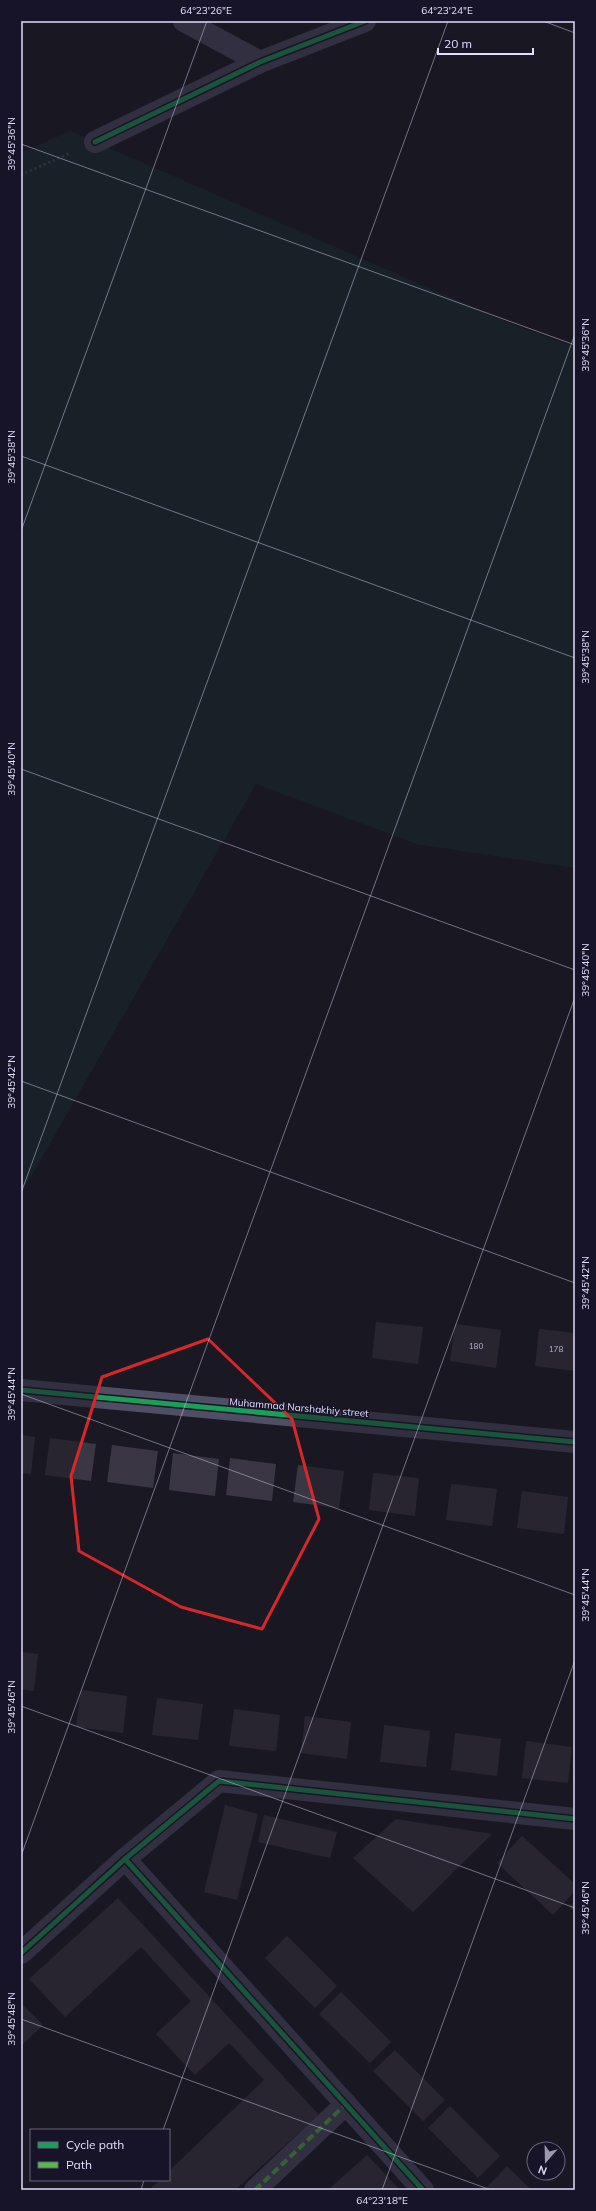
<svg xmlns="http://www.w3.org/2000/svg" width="596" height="2211" viewBox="0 0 596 2211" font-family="Mulish,sans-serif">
  <rect width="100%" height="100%" fill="#1a1823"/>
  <path fill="#172e30" d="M70,131L516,326L575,347V868L417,844L256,784L21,1194V153Z"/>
  <g fill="#3a3644">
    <path d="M376,1322L423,1327L418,1364L372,1358Z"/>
    <path d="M455,1324L501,1330L496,1368L450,1361Z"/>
    <path d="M539,1329L575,1333V1371L535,1366Z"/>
    <path d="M21,1435L35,1437L31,1474L21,1473Z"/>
    <path d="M50,1438L96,1444L91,1481L45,1475Z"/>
    <path d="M112,1445L158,1451L153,1488L107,1482Z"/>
    <path d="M173,1453L219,1459L215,1496L169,1490Z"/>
    <path d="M230,1458L276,1464L272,1501L226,1495Z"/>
    <path d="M298,1465L344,1471L339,1508L293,1502Z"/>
    <path d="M373,1473L419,1478L415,1516L369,1510Z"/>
    <path d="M451,1484L497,1489L492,1526L446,1520Z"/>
    <path d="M522,1491L568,1497L564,1534L517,1528Z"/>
    <path d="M21,1652L38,1654L34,1691L21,1689Z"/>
    <path d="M81,1690L127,1696L123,1733L76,1727Z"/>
    <path d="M157,1698L203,1704L198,1740L152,1735Z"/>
    <path d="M234,1709L280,1715L276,1751L229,1746Z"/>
    <path d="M305,1716L351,1722L347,1759L301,1753Z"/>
    <path d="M384,1725L430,1731L426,1767L380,1762Z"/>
    <path d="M455,1733L501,1739L497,1776L451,1770Z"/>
    <path d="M526,1741L572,1747L568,1783L522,1778Z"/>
    <path d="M225,1805L258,1814L237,1900L204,1892Z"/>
    <path d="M264,1815L337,1832L330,1858L258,1842Z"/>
    <path d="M396,1819L492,1834L413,1912L353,1858Z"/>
    <path d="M522,1836L575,1884V1891L553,1915L497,1863Z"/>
    <path d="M118,1898L319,2115L235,2190H149L160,2180H169V2171L264,2080L229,2043L195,2075L156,2034L191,2001L141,1947L65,2017L29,1979Z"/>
    <path d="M575,1901V1912L569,1907Z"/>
    <path d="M287,1936L337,1986L315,2008L265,1958Z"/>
    <path d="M341,1992L391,2042L370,2063L319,2014Z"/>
    <path d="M21,2003L43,2025L21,2046Z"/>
    <path d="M395,2050L445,2100L423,2121L373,2071Z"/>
    <path d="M450,2106L500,2156L478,2178L428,2128Z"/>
    <path d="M367,2155L400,2190H328Z"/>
    <path d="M507,2166L531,2190H487L486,2188Z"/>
  </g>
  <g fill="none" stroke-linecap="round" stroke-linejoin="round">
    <path stroke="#4a5563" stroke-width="2.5" stroke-dasharray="2 3" stroke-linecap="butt" d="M21,175L70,153"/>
    <g stroke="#504e64" stroke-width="22">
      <path d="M184,21L260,62"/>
      <path d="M95,142L260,62L365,21"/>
      <path d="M21,1390L575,1442"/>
      <path d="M125,1859L423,2190"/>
      <path d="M21,1953L125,1859L219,1781L575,1819"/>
      <path d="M255,2190L346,2104"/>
    </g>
    <path stroke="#58b947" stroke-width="4" stroke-dasharray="8 4" stroke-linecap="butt" d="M255,2190L346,2104"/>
    <g stroke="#171328" stroke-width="8">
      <g id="cycleway">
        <path d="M95,142L260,62L365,21"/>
        <path d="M21,1390L575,1442"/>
        <path d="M125,1859L423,2190"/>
        <path d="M21,1953L125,1859L219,1781L575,1819"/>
      </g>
    </g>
    <use href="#cycleway" stroke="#1a9f57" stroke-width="5"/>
  </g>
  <path d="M0 0H596V2211H0ZM208,1339L292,1419L319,1519L262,1629L181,1607L79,1551L71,1476L102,1377Z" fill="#1a1823" fill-opacity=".55" fill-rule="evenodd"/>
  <path fill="none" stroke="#d62828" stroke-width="3" stroke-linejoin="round" d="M208,1339L292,1419L319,1519L262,1629L181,1607L79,1551L71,1476L102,1377Z"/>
  <path fill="none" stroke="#e2ddfc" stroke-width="1" stroke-opacity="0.45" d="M543,21L575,33M21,144L575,345M21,456L575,658M21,531L207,21M21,769L575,970M21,1081L575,1283M21,1193L448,21M21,1394L575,1595M21,1706L575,1908M21,1856L575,334M21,2019L491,2190M163,2130L575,997M141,2190L144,2180M382,2190L575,1660"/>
  <g text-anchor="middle" stroke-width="3" stroke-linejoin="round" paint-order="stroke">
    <g font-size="8" fill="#b8b3ce">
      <text x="476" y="1349">180</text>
      <text x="556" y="1352">178</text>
    </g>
    <g font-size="10" fill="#e2ddfc" stroke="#171328">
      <text transform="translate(299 1407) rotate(5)" y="4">Muhammad Narshakhiy street</text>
    </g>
  </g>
  <rect width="596" height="2211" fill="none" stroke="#171328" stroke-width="44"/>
  <rect x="30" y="2129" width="140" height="52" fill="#171328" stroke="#68647d"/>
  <rect x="38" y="2142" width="20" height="6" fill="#1a9f57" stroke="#68647d"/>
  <text x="66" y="2149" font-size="12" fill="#e2ddfc">Cycle path</text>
  <rect x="38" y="2162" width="20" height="6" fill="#58b947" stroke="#68647d"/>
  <text x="66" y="2169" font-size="12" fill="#e2ddfc">Path</text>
  <g transform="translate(546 2161) rotate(200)"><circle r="19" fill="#171328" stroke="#68647d"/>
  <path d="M0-3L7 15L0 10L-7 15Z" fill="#9c98b0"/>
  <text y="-6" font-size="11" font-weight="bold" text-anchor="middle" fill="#e2ddfc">N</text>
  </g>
  <path d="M438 48v6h95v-6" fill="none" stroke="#e2ddfc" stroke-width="2"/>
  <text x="444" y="48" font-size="12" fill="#e2ddfc" stroke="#171328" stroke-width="3" paint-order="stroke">20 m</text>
  <rect x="22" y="22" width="552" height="2167" fill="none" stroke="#e2ddfc" stroke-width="1.5"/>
  <g font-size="10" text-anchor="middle" fill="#e2ddfc">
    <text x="206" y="14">64°23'26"E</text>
    <text x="447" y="14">64°23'24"E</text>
    <text transform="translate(11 144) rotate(-90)" y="4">39°45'36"N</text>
    <text transform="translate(585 345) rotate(-90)" y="4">39°45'36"N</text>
    <text transform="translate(11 457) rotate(-90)" y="4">39°45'38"N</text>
    <text transform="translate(585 657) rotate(-90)" y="4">39°45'38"N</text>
    <text transform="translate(11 769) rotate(-90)" y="4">39°45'40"N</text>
    <text transform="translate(585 970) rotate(-90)" y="4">39°45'40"N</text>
    <text transform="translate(11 1082) rotate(-90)" y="4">39°45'42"N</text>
    <text transform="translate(585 1283) rotate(-90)" y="4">39°45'42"N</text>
    <text transform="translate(11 1394) rotate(-90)" y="4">39°45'44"N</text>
    <text transform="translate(585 1595) rotate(-90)" y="4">39°45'44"N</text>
    <text transform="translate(11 1707) rotate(-90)" y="4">39°45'46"N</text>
    <text transform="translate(585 1908) rotate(-90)" y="4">39°45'46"N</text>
    <text transform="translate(11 2019) rotate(-90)" y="4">39°45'48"N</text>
    <text x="382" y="2204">64°23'18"E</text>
  </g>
</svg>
